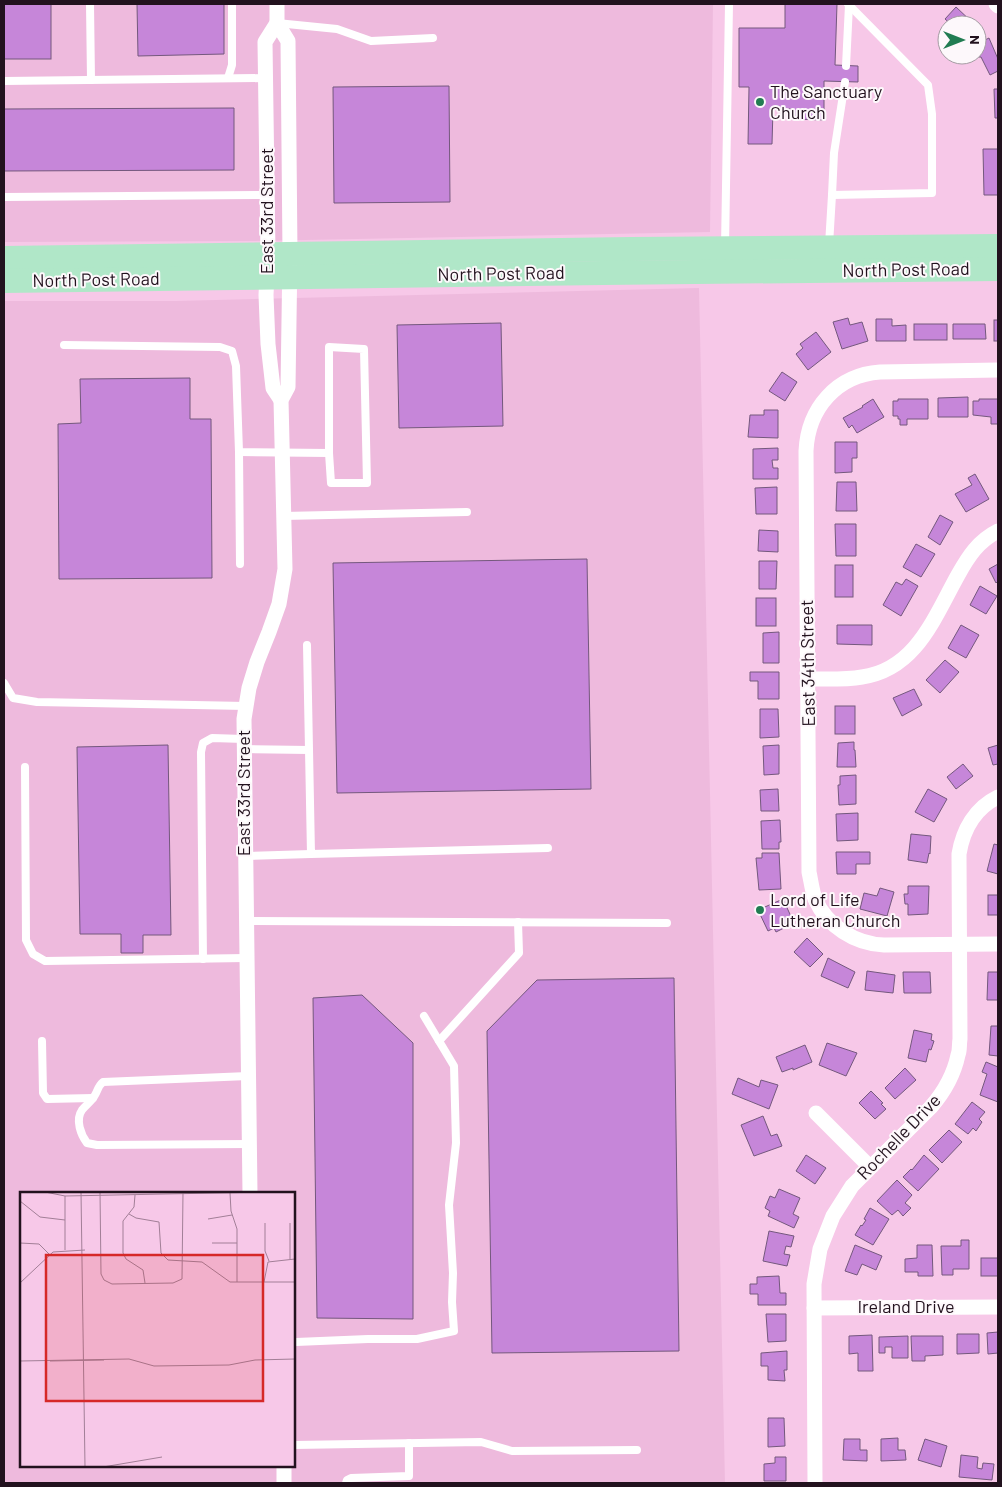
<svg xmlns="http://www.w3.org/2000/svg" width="1002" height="1487" viewBox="0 0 1002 1487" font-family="Barlow,sans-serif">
  <rect width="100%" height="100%" fill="#f7c8e8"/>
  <g fill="#eebadd" fill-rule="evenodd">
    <path d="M4,4H713L710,232L252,241L4,242Z"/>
    <path d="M699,288L725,1483H4V301H176ZM21,1193H294V1466H21Z"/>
  </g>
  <g fill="#c686d9" stroke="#74587d">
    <rect x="4" y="4" width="47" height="55"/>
    <path d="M137,4H224V54L138,56Z"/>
    <path d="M785,4H837L835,65L858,66V82L824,81V120L793,119V109H773L772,144H748L749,87H739V28H785Z"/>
    <path d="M956,7L974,24L973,25H952L945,19Z"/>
    <path d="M989,38L998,59V71L990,75L981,57H979L977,53V44Z"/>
    <path d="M449,86L450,202L334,203L333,87Z"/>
    <path d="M994,89H998V118H995Z"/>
    <path d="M234,108V170L4,171V109Z"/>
    <path d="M983,149H998V195H984Z"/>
    <path d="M848,318L850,325L862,322L868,341L842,349L833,322Z"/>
    <path d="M876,319H892V326L906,325V341H876Z"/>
    <rect x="994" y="320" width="4" height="21"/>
    <path d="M501,323L503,426L399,428L397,325Z"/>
    <rect x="914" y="324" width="33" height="16"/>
    <path d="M953,324H985L986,339H953Z"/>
    <path d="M816,332L831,352L808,370L796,354L803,348L800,344Z"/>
    <path d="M782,372L797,382L785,401L769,391Z"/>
    <path d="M190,378V419H211L212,578L59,579L58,424L81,423L80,379Z"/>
    <path d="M968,397V417H938V398Z"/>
    <path d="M873,399L884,417L857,433L852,425L849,428L843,418L863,407L862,406Z"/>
    <path d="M898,399H928V419H907V425H900V419H898V416H893V401H898Z"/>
    <path d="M979,399H998V424H991V417L973,415V401H979Z"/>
    <path d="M764,410H778V438L748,437L750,415H764Z"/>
    <path d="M835,442H857V458H852V472L835,473Z"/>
    <path d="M778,448V460H772L773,468H778V479H753V449Z"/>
    <path d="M975,474L989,499L966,512L955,494L972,485L968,478Z"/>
    <path d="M837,482H856L857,511H836Z"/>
    <path d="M777,487V514H756L755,488Z"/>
    <path d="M940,515L953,522L940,545L928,537Z"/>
    <path d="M835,524H856V556H836Z"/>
    <path d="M759,530L778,531V552L758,551Z"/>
    <path d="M916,544L935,554L921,577L903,567Z"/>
    <path d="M587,559L591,789L337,793L333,563Z"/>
    <path d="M759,561H777L776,589H759Z"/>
    <path d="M998,564V581L996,583L989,569Z"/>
    <rect x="835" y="565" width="18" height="32"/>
    <path d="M906,579L918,586L901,616L883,605L896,582L902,585Z"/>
    <path d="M980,586L997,596L986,614L970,605Z"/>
    <rect x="756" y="598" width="20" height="28"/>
    <path d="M837,625H872V645L837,644Z"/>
    <path d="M961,625L979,635L966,658L948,648Z"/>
    <path d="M779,632V663H763V633Z"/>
    <path d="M945,660L959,672L940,693L926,680Z"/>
    <path d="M750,672H779V699H758V681H750Z"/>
    <path d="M914,689L922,705L902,716L893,698Z"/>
    <rect x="835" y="706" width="20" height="28"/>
    <path d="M760,709H778L779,737L760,738Z"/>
    <path d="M854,742V750H855L856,767H837L838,743Z"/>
    <path d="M168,745L171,935H143V953H121V934H80L77,747Z"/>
    <path d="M779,745V774L764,775L763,746Z"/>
    <path d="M998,745V764L993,765L988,748Z"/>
    <path d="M963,764L973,776L956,789L947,777Z"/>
    <path d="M856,775V804L839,805L838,785H840V776Z"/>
    <path d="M778,789L779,811H761L760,790Z"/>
    <path d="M928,789L947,799L934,822L915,812Z"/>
    <path d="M858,813V840L837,841L836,814Z"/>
    <path d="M780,820L781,842H779V849H762L761,821Z"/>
    <path d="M911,834L931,836L930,854L929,853L927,863L908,860Z"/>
    <path d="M994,844L998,845V874L987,871Z"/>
    <path d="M836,852H870V864H856V874H837Z"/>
    <path d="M762,853H779L781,889L759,890L756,858H762Z"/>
    <path d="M908,886H929L928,914L908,915V904H905L904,894H908Z"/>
    <path d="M880,888L894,892L887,916L860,909L864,893L877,896Z"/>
    <rect x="988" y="895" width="10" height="20"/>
    <path d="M783,899L794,923L776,932L774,928L768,931L758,910Z"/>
    <path d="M807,938L823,954L810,967L794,952Z"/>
    <path d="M828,958L855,972L848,988L821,976Z"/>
    <path d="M867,971L895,975L893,993L865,990Z"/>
    <path d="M903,972H930L931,993H904Z"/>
    <path d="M988,972H998V1000H987Z"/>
    <path d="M674,978L679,1351L492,1353L487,1031L537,980Z"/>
    <path d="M362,995L413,1043V1319L317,1318L313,998Z"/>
    <path d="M991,1026H998V1056L989,1055Z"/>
    <path d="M914,1030L932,1034L931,1040L934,1041L931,1050L929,1049L926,1062L908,1058Z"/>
    <path d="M827,1043L857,1053L846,1076L819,1065Z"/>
    <path d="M805,1045L812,1062L793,1070V1068L782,1072L776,1057Z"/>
    <path d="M986,1062L998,1067V1102L980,1095L987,1074L982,1072Z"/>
    <path d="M905,1068L916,1080L895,1099L885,1088Z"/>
    <path d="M738,1078L759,1087L761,1080L778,1085L769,1109L732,1094Z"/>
    <path d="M871,1091L883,1103L881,1104L886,1109L875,1119L859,1103Z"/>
    <path d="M972,1102L985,1112L979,1119L982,1122L976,1131L973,1128L968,1134L955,1124Z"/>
    <path d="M763,1116L771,1136L777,1134L782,1146L754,1156L741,1125Z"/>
    <path d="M949,1130L962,1142L942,1163L929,1150Z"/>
    <path d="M806,1155L826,1168L815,1184L796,1171Z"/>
    <path d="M924,1155L939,1169L918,1191L903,1177L911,1169L912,1170Z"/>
    <path d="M897,1180L912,1195L905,1203L911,1208L903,1216L898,1210L892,1215L877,1201Z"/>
    <path d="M779,1189L800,1198L793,1214L799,1217L794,1228L768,1216L770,1211L765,1208L770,1196L775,1198Z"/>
    <path d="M870,1208L889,1219L873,1245L855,1235L861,1225L862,1226L866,1220L864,1219Z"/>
    <path d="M769,1231L794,1236L791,1247L786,1246L784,1254L790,1255L787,1266L763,1261Z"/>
    <path d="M961,1240H969V1269H953V1275H942L941,1246H961Z"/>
    <path d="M855,1245L882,1256L876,1270L862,1264L857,1275L845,1271Z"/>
    <path d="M917,1245H932L933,1276H918V1272H905V1259L917,1258Z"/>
    <rect x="981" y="1258" width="17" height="18"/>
    <path d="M779,1276L780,1293H786V1305H758V1294H750V1284H757V1277Z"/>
    <path d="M766,1314H786V1341L768,1342Z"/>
    <path d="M998,1332V1353L988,1354L987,1333Z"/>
    <path d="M957,1334H979V1353L957,1354Z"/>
    <path d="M872,1335L873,1371H858V1353L849,1354V1336Z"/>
    <path d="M908,1336V1358H892V1347H885V1353H879V1337Z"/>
    <path d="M911,1336H943V1355L925,1356V1361H912Z"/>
    <path d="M787,1351V1370H784L785,1381L768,1380V1366H761V1353Z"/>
    <path d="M768,1418H784L785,1446L768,1447Z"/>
    <path d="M898,1438V1450H905L906,1460L881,1461V1439Z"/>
    <path d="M844,1439H860V1450H867V1461L843,1460Z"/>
    <path d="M925,1439L947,1446L941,1467L918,1460Z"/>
    <path d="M961,1455L978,1457L977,1468L982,1469L983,1463L994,1464L992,1480L959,1477Z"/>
    <path d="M775,1457H786V1481H764V1464L775,1463Z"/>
  </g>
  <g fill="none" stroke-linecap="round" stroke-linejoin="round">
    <g stroke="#fff" stroke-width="8">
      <path d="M90,4L91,80"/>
      <path d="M277,23L337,29L371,41L433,38"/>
      <path d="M846,66L849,5"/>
      <path d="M228,78L232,65V4"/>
      <path d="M4,81L266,78"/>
      <path d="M845,82L834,153L832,195L932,193V114L928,85L848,4"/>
      <path d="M4,197L267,195"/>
      <path d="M829,245L832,195"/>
      <path d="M725,247L729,4"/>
      <path d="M64,345L220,347L232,351L236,366L239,452L329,453V347L364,349L367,483H331L329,453"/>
      <path d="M239,452L240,564"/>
      <path d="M283,516L467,512"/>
      <path d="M307,645L311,854L548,848"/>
      <path d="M4,683L13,698L37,702L246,706"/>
      <path d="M244,749L309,750"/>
      <path d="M25,767L26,940L33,954L45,961L246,958"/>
      <path d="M245,856L311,854"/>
      <path d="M246,921L667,923"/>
      <path d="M203,959L201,752L203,743L212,738L244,739"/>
      <path d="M42,1041L43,1093L47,1099L93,1098"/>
      <path d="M439,1041L519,953L518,922"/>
      <path d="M248,1076L103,1082C98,1086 98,1090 95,1095C92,1101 86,1105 82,1110C75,1120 81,1135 87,1143L97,1145L249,1144"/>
      <path d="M296,1342L368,1339H417L454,1331L452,1302L453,1273L449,1205L456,1143L454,1066L424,1016"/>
      <path d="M294,1445L481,1442L512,1451L637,1450"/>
      <path d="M346,1483L347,1480L351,1478L409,1476V1443"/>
    </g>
    <g stroke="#fff" stroke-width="15">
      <path d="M996,4L998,6"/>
      <path d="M277,23L265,42L268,254L266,295L268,344L273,388L281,400"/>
      <path d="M998,370L880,372C837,375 808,408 806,451L809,872C811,881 812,890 815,899C827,926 855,944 884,945L998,944"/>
      <path d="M809,679C826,679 845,680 862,677C916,669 934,618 958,575C968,557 978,541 998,531"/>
      <path d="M816,1113L870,1167"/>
      <path d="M250,1193L244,719L249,688L257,662L269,632L279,604L285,569L281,400L288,387L290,254L288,41L277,23V4"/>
      <path d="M814,1308L998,1307"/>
      <path d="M284,1466V1483"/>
      <path d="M815,1483L814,1284L820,1249L833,1216L852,1186L931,1107C944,1092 954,1074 958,1055C960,1050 959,1045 960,1039L959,854C963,830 975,808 998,797"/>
    </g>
    <g stroke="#b0e7c8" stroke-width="24">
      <path d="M4,258L631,249L998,246"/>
      <path d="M4,281L603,273L998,269"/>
    </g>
  </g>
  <g fill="#217c52" stroke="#fdf8fb" stroke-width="2">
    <circle cx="760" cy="102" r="5"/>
    <circle cx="760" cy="910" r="5"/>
  </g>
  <g text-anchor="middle" stroke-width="4" stroke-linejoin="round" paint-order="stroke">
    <g font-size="18" fill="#22121e" stroke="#fdf8fb" text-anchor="start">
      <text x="770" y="98">The Sanctuary<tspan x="770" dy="21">Church</tspan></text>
      <text x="770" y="906">Lord of Life<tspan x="770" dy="21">Lutheran Church</tspan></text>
    </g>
    <g font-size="18" fill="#22121e" stroke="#fdf8fb">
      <text transform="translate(267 211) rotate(-90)" y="6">East 33rd Street</text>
      <text transform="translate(906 270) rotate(-1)" y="6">North Post Road</text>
      <text transform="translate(501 274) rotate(-1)" y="6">North Post Road</text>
      <text transform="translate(96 280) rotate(-1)" y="6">North Post Road</text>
      <text transform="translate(808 663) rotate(-91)" y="6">East 34th Street</text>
      <text transform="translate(244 793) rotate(-90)" y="6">East 33rd Street</text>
      <text transform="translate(899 1137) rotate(-46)" y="6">Rochelle Drive</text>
      <text x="906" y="1313">Ireland Drive</text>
    </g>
  </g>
  <g transform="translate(20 1192)">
    <rect width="275" height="275" fill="#f7c8e8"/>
    <path fill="none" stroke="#a27f97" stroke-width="1" d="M25,0L45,4L245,0M61,0L65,275M80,0L81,82L84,88L92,92L153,91L162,87L163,0M210,1L211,19L217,37V90M115,3L114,15L103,29V61L106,67L123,78L125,91M45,4V58M0,9L20,25L45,28M109,22L116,26L139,30L141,61L148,68L182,70L210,90H275M188,27L212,23M245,31V59L249,69M270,31V67M0,51L19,52L29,62M192,51H217M244,90L248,70L275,67M0,91L33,60L65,58M0,169L109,167L134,174L209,173L235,168L275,167M30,169L84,168M83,275L142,265"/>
    <path fill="#d62828" fill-opacity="0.15" stroke="#d62828" stroke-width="2.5" d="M26,63H243V209H26Z"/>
    <rect width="275" height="275" fill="none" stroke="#22121e" stroke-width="2.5"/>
  </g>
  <rect width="1002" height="1487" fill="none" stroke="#22121e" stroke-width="10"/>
  <g transform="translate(962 40) rotate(90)"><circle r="24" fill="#fdf8fb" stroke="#a59ca3"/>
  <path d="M0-4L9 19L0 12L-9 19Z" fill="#217c52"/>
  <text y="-8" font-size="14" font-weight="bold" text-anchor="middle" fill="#22121e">N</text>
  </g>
</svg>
